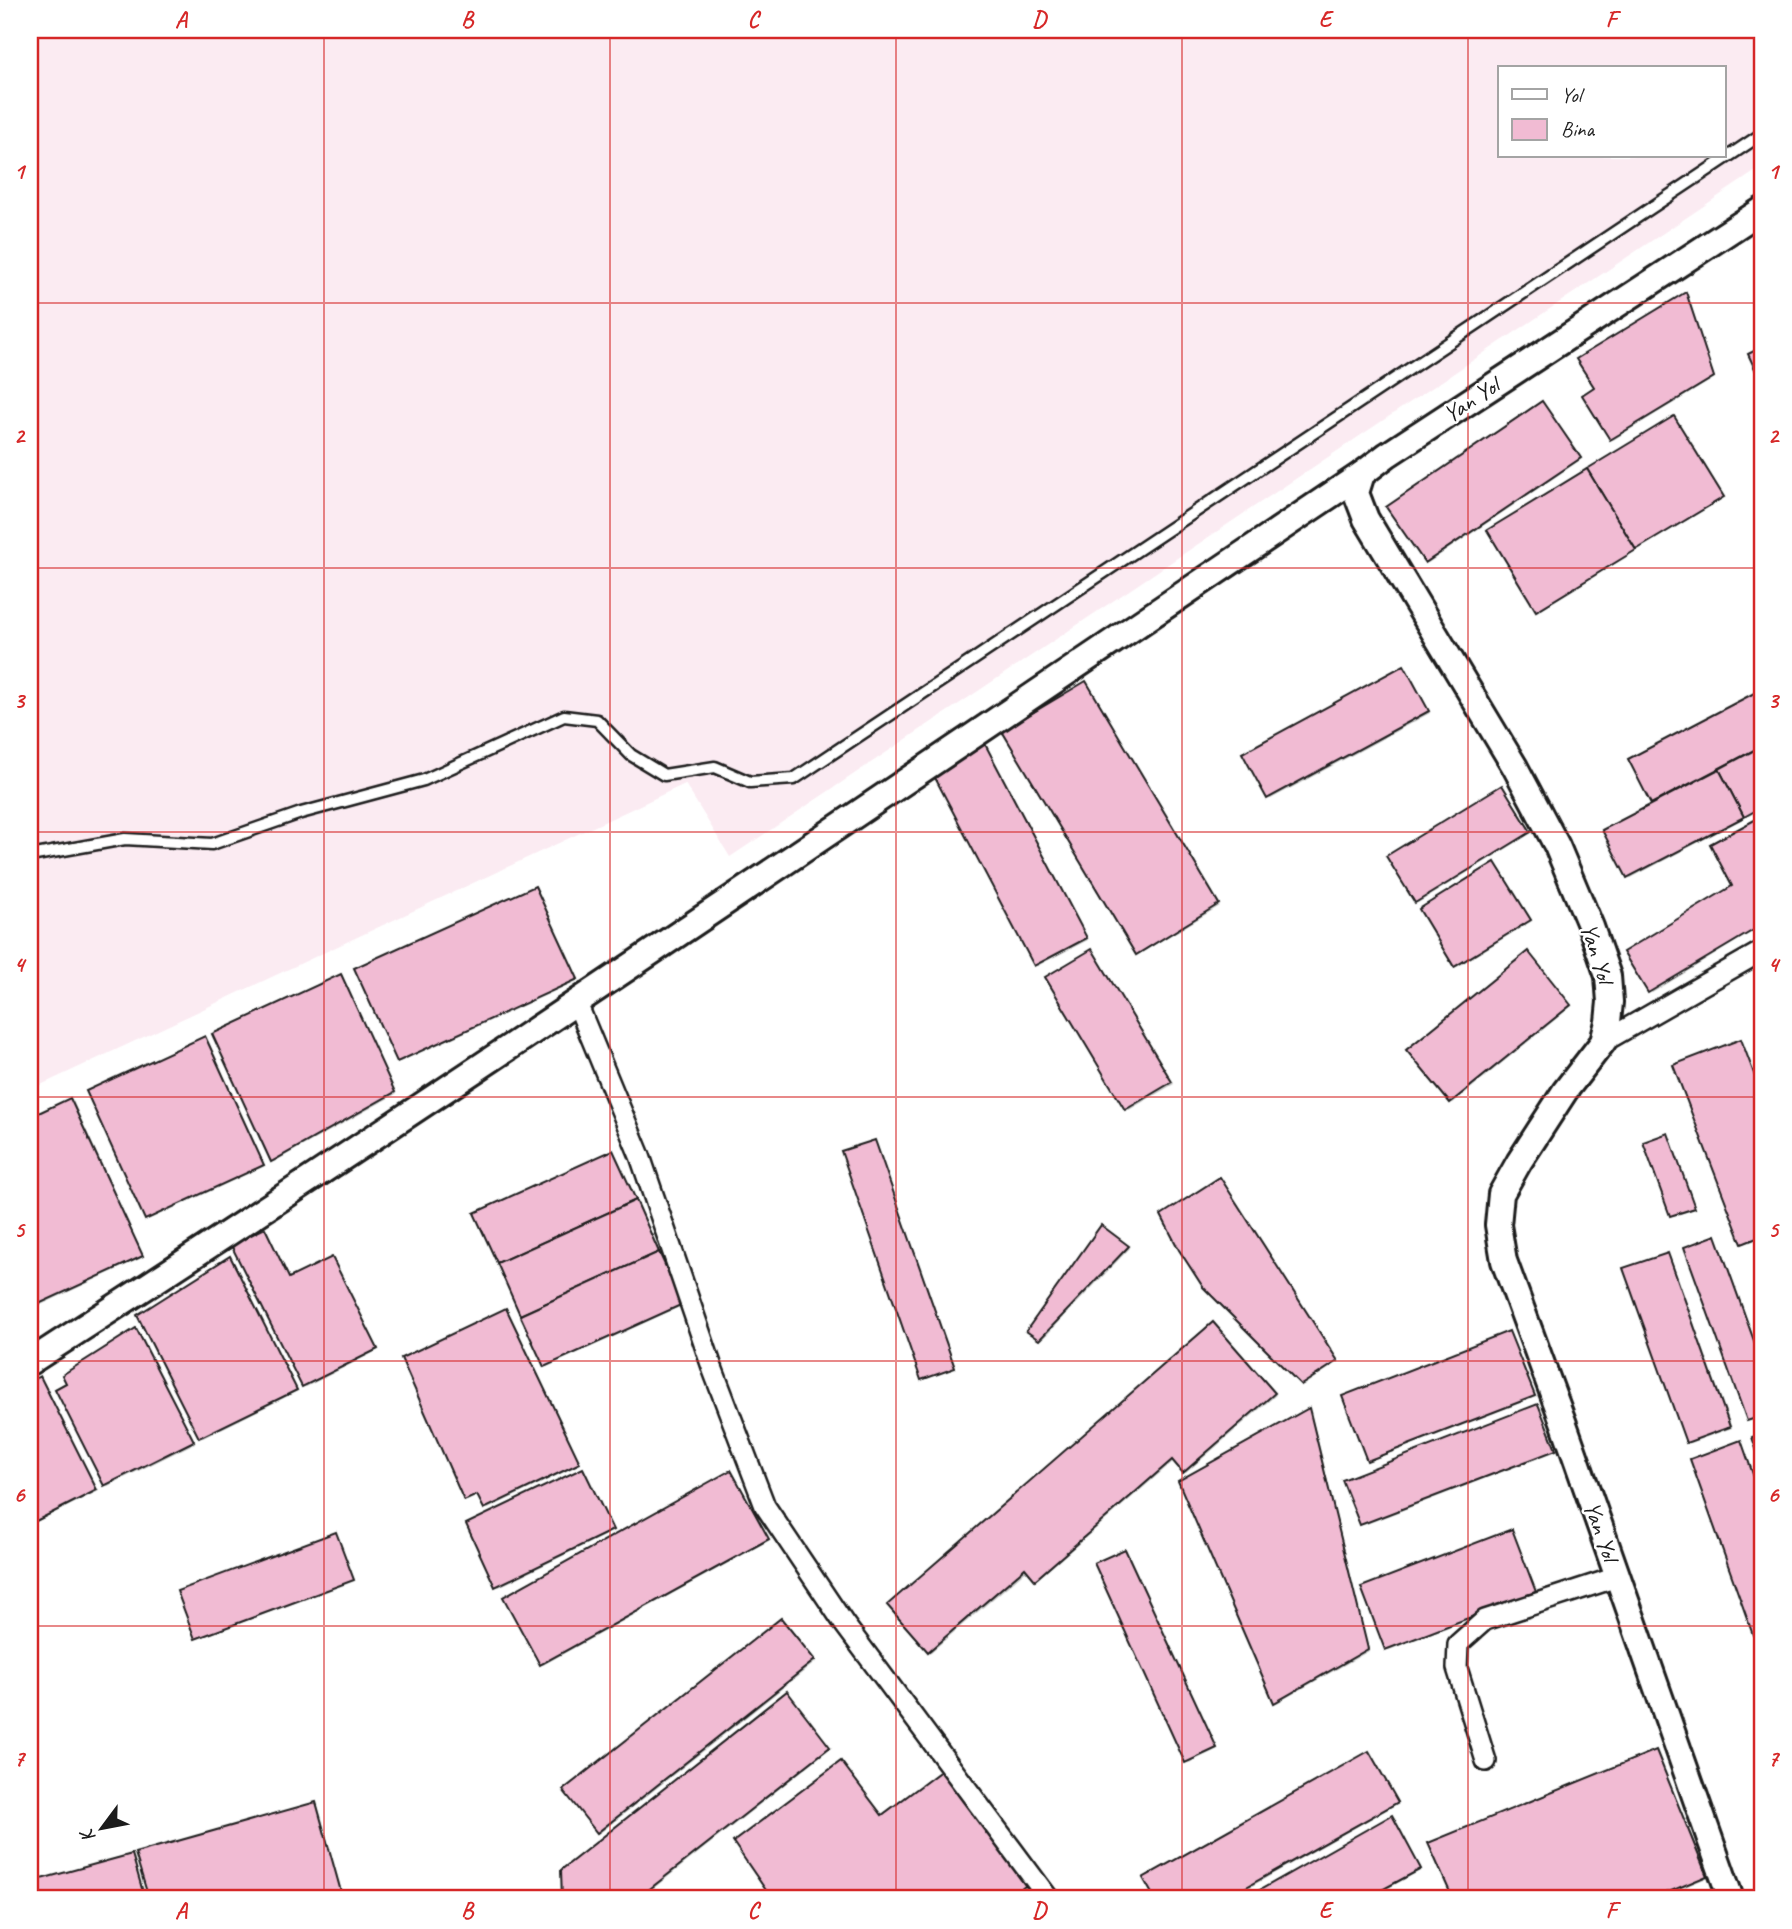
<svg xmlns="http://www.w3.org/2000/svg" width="1792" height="1929" viewBox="0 0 1792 1929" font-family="Caveat,sans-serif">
  <rect width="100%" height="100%" fill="#fff"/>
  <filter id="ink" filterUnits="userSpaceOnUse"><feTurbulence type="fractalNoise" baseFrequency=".0143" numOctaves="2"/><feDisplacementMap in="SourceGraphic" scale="14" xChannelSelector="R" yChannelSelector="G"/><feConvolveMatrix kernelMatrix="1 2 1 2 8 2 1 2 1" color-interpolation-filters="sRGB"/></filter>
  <g filter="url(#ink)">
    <path fill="#fbebf2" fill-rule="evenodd" d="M30,30H1762V167L730,857L685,784L30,1090ZM1500,68H1724V156H1500Z"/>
    <g fill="#0003">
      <path d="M1686,294L1688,295L1715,378L1613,440L1611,439Z"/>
      <path d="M1542,403L1582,459L1428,563L1426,562Z"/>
      <path d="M1404,667L1430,713L1271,799L1269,798Z"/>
      <path d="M1088,685L1220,906L1139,954L1137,953Z"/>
      <path d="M1762,691V809L1631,878L1628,876L1654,805L1630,760Z"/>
      <path d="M985,746L1088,940L1037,966L1035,965Z"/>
      <path d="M1502,787L1532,833L1418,903L1416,902Z"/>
      <path d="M1762,818V926L1652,993L1650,991L1734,887L1712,844Z"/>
      <path d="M1495,864L1532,921L1457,967L1455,966Z"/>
      <path d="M535,887L537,889L579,980L400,1062L398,1061Z"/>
      <path d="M1092,951L1174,1084L1129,1110L1048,978Z"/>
      <path d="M1530,955L1572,1006L1453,1103L1451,1102Z"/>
      <path d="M341,976L343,978L396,1094L274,1162L272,1161Z"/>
      <path d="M205,1038L207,1040L265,1166L148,1220L146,1218Z"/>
      <path d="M1741,1041L1743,1043L1762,1093V1237L1745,1244L1743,1242Z"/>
      <path d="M70,1100L73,1101L144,1257L30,1310V1119Z"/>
      <path d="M1668,1135L1670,1136L1696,1209L1674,1216L1672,1215Z"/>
      <path d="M874,1141L877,1143L956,1369L924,1380L922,1379Z"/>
      <path d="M613,1152L615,1153L684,1305L547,1367L545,1366Z"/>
      <path d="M1222,1181L1339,1362L1304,1385L1302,1383Z"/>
      <path d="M1101,1228L1130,1248L1042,1340L1028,1331Z"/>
      <path d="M267,1231L291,1280L332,1259L334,1260L379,1350L306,1387L304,1385Z"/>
      <path d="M1716,1237L1718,1238L1762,1361V1417L1750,1421L1748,1420Z"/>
      <path d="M1668,1255L1670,1256L1732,1428L1690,1443L1688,1442Z"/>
      <path d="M232,1259L298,1391L203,1438L201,1437Z"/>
      <path d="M506,1310L508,1311L581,1464L488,1509L479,1495L467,1501L465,1500Z"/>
      <path d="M1216,1325L1276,1395L1186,1473L1174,1461L1038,1579L1028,1569L931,1652L929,1651Z"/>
      <path d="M136,1330L195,1443L108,1486L106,1485Z"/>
      <path d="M1509,1333L1511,1334L1536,1397L1370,1461L1368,1460Z"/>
      <path d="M40,1378L99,1491L30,1525V1383Z"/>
      <path d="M1538,1406L1540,1407L1557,1451L1364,1525L1362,1524Z"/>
      <path d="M1309,1410L1311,1412L1369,1651L1277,1703L1275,1702Z"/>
      <path d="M1741,1442L1743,1444L1762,1497V1633L1757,1635L1755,1634Z"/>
      <path d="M583,1470L614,1531L499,1587L497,1585Z"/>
      <path d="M731,1472L770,1540L543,1665L541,1664Z"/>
      <path d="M1512,1531L1514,1532L1537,1593L1389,1650L1387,1649Z"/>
      <path d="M336,1534L338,1535L355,1581L198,1639L196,1638Z"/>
      <path d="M1125,1551L1127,1552L1218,1749L1189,1763L1187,1761Z"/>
      <path d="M784,1621L816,1662L600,1833L598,1831Z"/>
      <path d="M789,1695L831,1748L640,1899H564L563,1871Z"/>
      <path d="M1656,1752L1658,1754L1709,1877L1656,1899H1455L1431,1844Z"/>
      <path d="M1369,1753L1399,1803L1229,1899H1157L1145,1879Z"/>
      <path d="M842,1763L883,1816L1028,1886L1011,1899H774L735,1842Z"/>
      <path d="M316,1804L318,1805L344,1899H150L138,1854Z"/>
      <path d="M1392,1818L1422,1870L1368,1899H1248Z"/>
      <path d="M132,1856L134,1857L146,1899H30V1884Z"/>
    </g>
    <g fill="#f1bbd3" stroke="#1c1c1c" stroke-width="2">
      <path d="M1686,292L1714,377L1610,440L1582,395L1594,387L1576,359Z"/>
      <path d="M1762,347V384L1748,354Z"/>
      <path d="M1542,401L1581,458L1425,563L1386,507Z"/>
      <path d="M1674,416L1724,497L1636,550L1587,469Z"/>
      <path d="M1587,469L1636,550L1536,611L1487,530Z"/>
      <path d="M1404,665L1429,711L1267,799L1242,753Z"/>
      <path d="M1086,681L1219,904L1136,955L1002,731Z"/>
      <path d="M1762,689V746L1651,804L1628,759Z"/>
      <path d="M985,744L1087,938L1034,966L932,772Z"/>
      <path d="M1762,746V807L1744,817L1719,769Z"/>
      <path d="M1719,769L1744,817L1627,878L1602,830Z"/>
      <path d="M1502,785L1531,832L1415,903L1386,856Z"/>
      <path d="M1762,816V925L1648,993L1623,952L1732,886L1710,844Z"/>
      <path d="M1495,862L1531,920L1454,967L1419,909Z"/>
      <path d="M535,886L578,979L397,1062L354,968Z"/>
      <path d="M1092,949L1172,1082L1125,1110L1045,977Z"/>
      <path d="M1528,951L1571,1005L1450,1103L1406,1050Z"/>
      <path d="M341,974L395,1092L271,1162L212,1034Z"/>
      <path d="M205,1036L264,1165L145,1220L86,1091Z"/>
      <path d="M1741,1039L1762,1095V1236L1742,1244L1673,1065Z"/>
      <path d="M70,1098L143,1256L30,1308V1117Z"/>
      <path d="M1668,1133L1695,1208L1670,1216L1643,1142Z"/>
      <path d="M875,1140L955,1368L921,1380L841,1151Z"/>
      <path d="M613,1150L636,1200L497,1263L474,1213Z"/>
      <path d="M1220,1177L1338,1361L1301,1385L1203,1287L1179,1250L1161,1215Z"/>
      <path d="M636,1200L659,1252L520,1315L497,1263Z"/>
      <path d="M1101,1225L1129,1246L1039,1340L1026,1331Z"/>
      <path d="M265,1228L289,1278L332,1257L378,1349L302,1387L231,1245Z"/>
      <path d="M1716,1235L1762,1363V1416L1747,1421L1684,1247Z"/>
      <path d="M659,1252L683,1304L544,1367L520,1315Z"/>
      <path d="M1668,1253L1730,1427L1686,1443L1623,1268Z"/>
      <path d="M230,1256L297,1390L199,1438L137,1315Z"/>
      <path d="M506,1308L580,1463L484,1509L477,1495L464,1501L401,1358Z"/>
      <path d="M1213,1322L1275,1393L1183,1473L1172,1460L1035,1580L1025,1568L928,1652L887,1605Z"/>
      <path d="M136,1328L194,1441L104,1486L55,1389L66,1383L62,1375Z"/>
      <path d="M1509,1331L1535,1396L1367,1461L1342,1396Z"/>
      <path d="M40,1376L97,1490L30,1524V1381Z"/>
      <path d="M1538,1404L1556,1450L1360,1525L1342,1480Z"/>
      <path d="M1309,1408L1368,1649L1274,1703L1178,1481Z"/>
      <path d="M1762,1433V1466L1752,1437Z"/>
      <path d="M1741,1440L1762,1500V1632L1753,1635L1690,1459Z"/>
      <path d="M583,1468L613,1530L495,1587L466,1524Z"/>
      <path d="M731,1470L769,1539L540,1665L503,1597Z"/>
      <path d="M1512,1529L1536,1592L1385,1650L1361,1587Z"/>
      <path d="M336,1532L354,1580L195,1639L177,1591Z"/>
      <path d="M1125,1549L1217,1748L1185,1763L1094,1563Z"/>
      <path d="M781,1618L815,1660L597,1833L563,1790Z"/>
      <path d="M787,1691L830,1747L637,1899H562L561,1870Z"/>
      <path d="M1656,1750L1707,1876L1652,1899H1453L1428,1843Z"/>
      <path d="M1369,1751L1398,1802L1225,1899H1155L1143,1878Z"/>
      <path d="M841,1761L882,1815L942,1770L1028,1884L1007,1899H772L733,1842Z"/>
      <path d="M316,1802L343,1899H149L135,1853Z"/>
      <path d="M1392,1815L1421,1869L1365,1899H1244Z"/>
      <path d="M132,1854L145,1899H30V1882Z"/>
    </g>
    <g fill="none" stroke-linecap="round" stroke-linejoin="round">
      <g stroke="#1c1c1c" stroke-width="15">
        <path id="service" d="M30,856L125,839L212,844L301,813L424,780L564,716L597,720L631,755L664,775L715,767L750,782L794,779L1762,134"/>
      </g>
      <g stroke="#1c1c1c" stroke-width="24">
        <g id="minor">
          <path d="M576,1001L640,1156L713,1370L765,1506L845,1625L1049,1899"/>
          <path d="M1603,1042L1762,951"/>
          <path d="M1486,1761L1457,1668L1458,1644L1485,1620L1617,1577"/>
        </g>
      </g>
      <g stroke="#1c1c1c" stroke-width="30">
        <g id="tertiary">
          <path d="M30,1362C478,1073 919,771 1362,474"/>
          <path d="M1731,1899L1564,1424L1504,1261L1498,1225L1501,1194L1519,1162L1565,1091L1603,1042L1608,1022L1610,1002L1608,976L1591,927L1557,846L1515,767L1366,519L1356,493L1362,474L1387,455L1762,210"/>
        </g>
      </g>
      <use href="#service" stroke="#fff" stroke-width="10"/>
      <use href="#minor" stroke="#fff" stroke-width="19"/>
      <use href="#tertiary" stroke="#fff" stroke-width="24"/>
    </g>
  </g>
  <path fill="none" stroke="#d62828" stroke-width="2" stroke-opacity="0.55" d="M324,30V1899M610,30V1899M896,30V1899M1182,30V1899M1468,30V1899M30,303H1762M30,568H1762M30,832H1762M30,1097H1762M30,1361H1762M30,1626H1762"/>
  <g text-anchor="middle" stroke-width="5" stroke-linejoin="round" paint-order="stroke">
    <g font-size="24" fill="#1c1c1c" stroke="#fff">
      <text transform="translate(1471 400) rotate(-33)" y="8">Yan Yol</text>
      <text transform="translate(1597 953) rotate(73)" y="8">Yan Yol</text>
      <text transform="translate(1601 1531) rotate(71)" y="8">Yan Yol</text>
    </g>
  </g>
  <rect width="1792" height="1929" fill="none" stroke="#fff" stroke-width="77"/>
  <rect x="1498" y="66" width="228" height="91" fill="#ffffff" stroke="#a4a4a4" stroke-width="2"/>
  <rect x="1512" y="89" width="35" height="10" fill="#ffffff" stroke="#a4a4a4" stroke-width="2"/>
  <text x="1561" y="102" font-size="21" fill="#1c1c1c">Yol</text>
  <rect x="1512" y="119" width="35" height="21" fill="#f1bbd3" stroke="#a4a4a4" stroke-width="2"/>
  <text x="1561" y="136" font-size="21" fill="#1c1c1c">Bina</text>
  <g transform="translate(102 1828) rotate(238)" stroke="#ffffff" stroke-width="5" paint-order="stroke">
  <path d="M0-5L12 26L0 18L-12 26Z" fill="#1c1c1c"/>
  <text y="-10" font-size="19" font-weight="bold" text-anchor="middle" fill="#1c1c1c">K</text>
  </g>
  <rect x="38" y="38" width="1716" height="1852" fill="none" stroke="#d62828" stroke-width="2.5"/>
  <g font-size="23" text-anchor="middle" font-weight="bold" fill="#d62828">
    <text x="181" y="27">A</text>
    <text x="467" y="27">B</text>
    <text x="753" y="27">C</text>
    <text x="1039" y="27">D</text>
    <text x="1325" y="27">E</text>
    <text x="1611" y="27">F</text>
    <text x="19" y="179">1</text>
    <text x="1773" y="179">1</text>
    <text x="19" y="443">2</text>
    <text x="1773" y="443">2</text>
    <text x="19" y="708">3</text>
    <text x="1773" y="708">3</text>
    <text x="19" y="972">4</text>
    <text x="1773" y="972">4</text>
    <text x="19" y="1237">5</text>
    <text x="1773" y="1237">5</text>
    <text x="19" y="1502">6</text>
    <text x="1773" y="1502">6</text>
    <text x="19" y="1766">7</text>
    <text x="1773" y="1766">7</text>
    <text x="181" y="1918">A</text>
    <text x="467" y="1918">B</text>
    <text x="753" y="1918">C</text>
    <text x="1039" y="1918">D</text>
    <text x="1325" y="1918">E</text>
    <text x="1611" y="1918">F</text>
  </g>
</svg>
